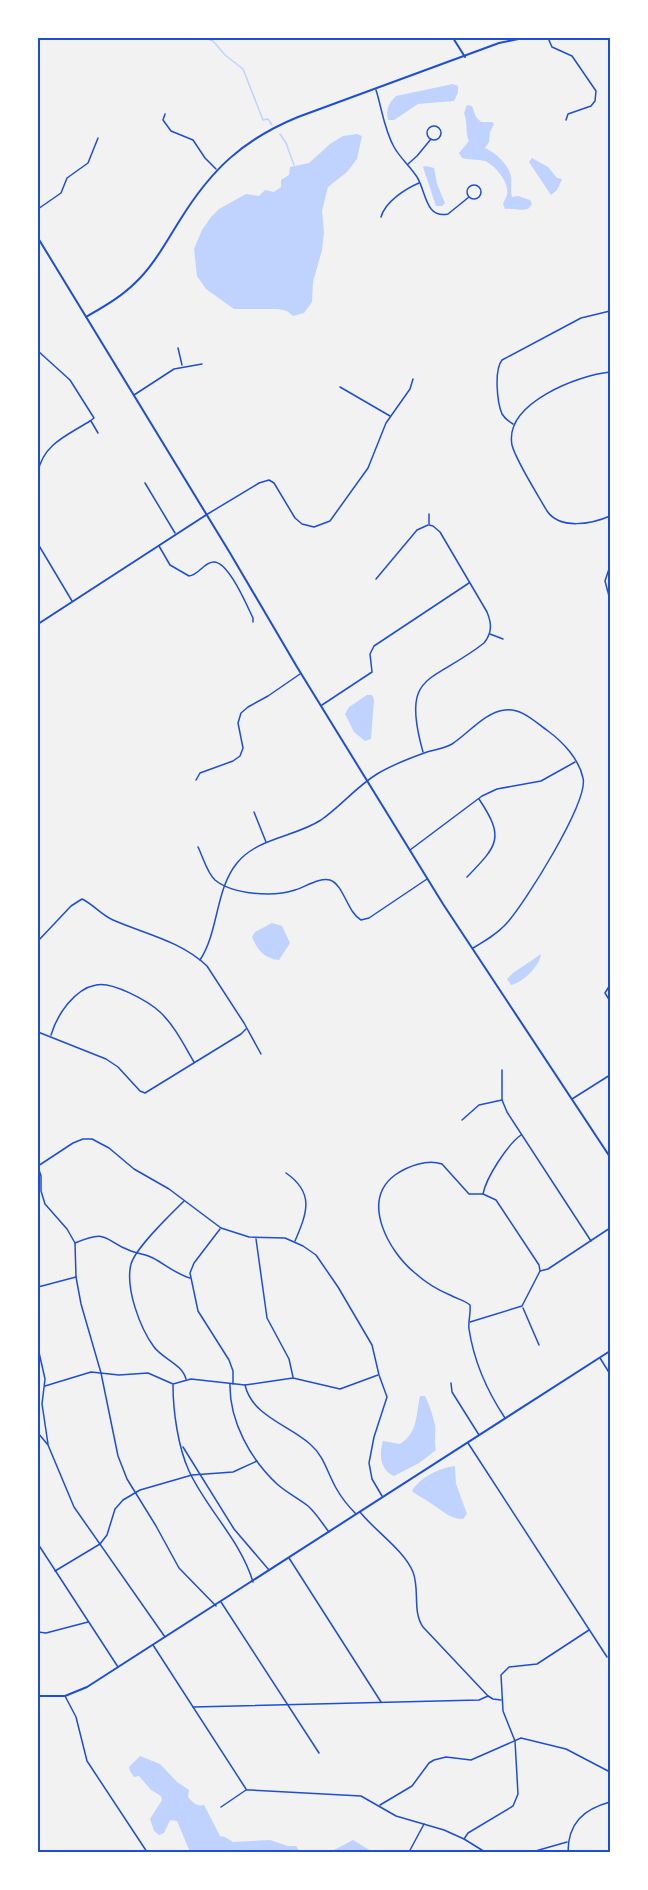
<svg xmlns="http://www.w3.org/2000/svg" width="648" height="1890" viewBox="0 0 648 1890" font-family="Barlow,sans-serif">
  <rect width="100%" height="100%" fill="#f2f2f2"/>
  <g fill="#bfd3fe">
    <path d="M453,84L458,86V93L454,101L418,104L394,120H388C386,109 388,104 396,96Z"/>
    <path d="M467,105L472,106L476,117L481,122H492L494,124L490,132L489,142L485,148C496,153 509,165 511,177C512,183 510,190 512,197L518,196L530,200L532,204L528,209C520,211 514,208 505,209L503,204C504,201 506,198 507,195C510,183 495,165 485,161C477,159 468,160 462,158L459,153L469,141C465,133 468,123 464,113Z"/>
    <path d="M357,134L362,136L357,159L347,172L328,187L322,211L324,232L322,250L313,282L312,302L304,313L293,316L287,311L278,309H234L206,289L197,276L194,249L202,230L211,217L219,209L246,194L259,196L265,190L274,192L281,187V180L289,175L290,167L309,163L330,144L343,136Z"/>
    <path d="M532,158L548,167L557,178L562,179L557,190L551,195L529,162Z"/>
    <path d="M426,166L434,168L437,184L445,203L442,206H436L423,167Z"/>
    <path d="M367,695H372L374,700L371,739L365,741L354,732L345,714L349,707Z"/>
    <path d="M272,923L282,926L290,943L279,960C264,958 258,951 252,937L255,932Z"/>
    <path d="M541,954C540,966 522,983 511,985L507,979L513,973Z"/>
    <path d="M420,1396H425C429,1404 433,1416 435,1425C436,1433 434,1442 436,1450L419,1463L394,1476C380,1470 379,1454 383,1441L400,1444C418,1433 416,1414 420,1396Z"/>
    <path d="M455,1466L456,1484L467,1514L463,1519C450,1519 443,1511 432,1504C425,1499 418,1496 412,1491C420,1477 440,1468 455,1466Z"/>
    <path d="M140,1756L160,1764L177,1782L189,1790L188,1797C192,1802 197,1807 204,1805L220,1836L225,1837L233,1842L270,1840L288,1846H296L300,1852H190L177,1821L170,1820L164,1833L159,1835L154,1831L150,1819L162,1800L161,1796L151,1790L139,1776L134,1777L130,1771L129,1767Z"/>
    <path d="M353,1840L373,1852H315L323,1850L330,1852Z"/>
  </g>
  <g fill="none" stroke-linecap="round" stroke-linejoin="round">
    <g stroke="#bfd3fe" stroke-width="1.5">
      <path d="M205,38L213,41L225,55L243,69L263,120L268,119L272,125"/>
      <path d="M280,134L286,143L294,165"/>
    </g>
    <g stroke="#1d4ed8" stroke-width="1.5">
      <path d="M548,38L552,47L572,56L596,91L595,101L591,106L568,114L566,120"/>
      <path d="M376,90C382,109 384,129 394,147C400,158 410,166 417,177C426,191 425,219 448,214L469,197"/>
      <path d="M165,114L163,120L171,131L193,140L205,158L216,169"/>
      <circle cx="434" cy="133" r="7"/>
      <path d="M408,164L417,156L431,139"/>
      <circle cx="474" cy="192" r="7"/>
      <path d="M38,209L61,193L67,178L88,163L98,138"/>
      <path d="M381,217C385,202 405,189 419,183"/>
      <path d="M178,348L182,365"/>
      <path d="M38,351L70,380L94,418L90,421"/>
      <path d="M610,372C579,375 504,403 512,445C516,461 538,495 547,511C560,530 592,524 610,516"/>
      <path d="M340,387L390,416"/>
      <path d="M134,395L174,369L202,364"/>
      <path d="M91,421L98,433"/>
      <path d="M513,424C508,421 505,419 502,414C497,402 494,370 502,360L581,318L610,311"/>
      <path d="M38,472C43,444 68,435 90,421"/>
      <path d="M145,483L175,533"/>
      <path d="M206,515L259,483L269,480L274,483L295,518L302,524L314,527L330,521L368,468L386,423L410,389L413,379"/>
      <path d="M429,524V514"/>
      <path d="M38,544L72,601"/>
      <path d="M159,546L170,565L189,576C199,575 203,563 213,562C228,560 247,606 253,618V622"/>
      <path d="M376,579L417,530L428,525"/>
      <path d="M609,596L605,581L610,566"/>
      <path d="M490,634L503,639"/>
      <path d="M322,705L372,672L370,654L374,646L469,583"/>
      <path d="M423,752C400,671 432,684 484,643C492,633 492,624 487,612L440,532L433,526L429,525"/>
      <path d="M196,780L200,773L233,761L240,756L243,748L238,723L241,713L248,707L268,696L300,674"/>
      <path d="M254,812L266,842"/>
      <path d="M198,847C203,857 207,873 215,880C233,895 274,897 295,890C305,887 320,877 330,880C344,885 347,912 361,920L369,918L427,879"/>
      <path d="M410,850L482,796L497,789L541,781L575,762"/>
      <path d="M467,877C498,845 505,838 479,799"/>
      <path d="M38,941L71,906L82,899C93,904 101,915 113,920C145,934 181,941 207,966L244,1023L261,1054"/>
      <path d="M200,960C219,931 215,890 237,863C257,838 295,837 321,820C341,806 356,787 377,774C392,765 410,758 427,752C435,750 445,748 452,744C469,733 485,712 505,710C522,708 535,722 548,731C563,742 579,759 583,778C589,801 524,905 506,924C497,934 485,941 473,948"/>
      <path d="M610,985L605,993L610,1001"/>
      <path d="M38,1032L106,1059L118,1067L140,1091L145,1093L241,1034L246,1029"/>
      <path d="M51,1035C57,1015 74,989 96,985C112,981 148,1001 160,1012C174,1025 184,1045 194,1062"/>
      <path d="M502,1070V1100L507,1112L591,1241"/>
      <path d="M572,1099L610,1075"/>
      <path d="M462,1120L479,1105L502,1100"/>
      <path d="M38,1166L73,1143L83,1139H92L109,1148L134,1169L169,1189L221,1228L249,1237L285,1238L303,1246L316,1255L338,1287L372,1345L379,1375L387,1397L374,1437L369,1463L372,1479L382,1496"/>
      <path d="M38,1167L41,1176V1191L45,1204L67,1229L75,1243L76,1277L81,1304L101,1373L118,1456L127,1479L156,1526L179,1568L216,1606"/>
      <path d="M286,1173C315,1193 307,1213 295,1241"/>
      <path d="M483,1194C486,1178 507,1145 521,1135"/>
      <path d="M184,1201C171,1214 136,1247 131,1264C125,1288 140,1328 154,1347C163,1359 182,1364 186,1379"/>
      <path d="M220,1229L194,1263L190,1273L198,1311L229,1360L233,1371V1384"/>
      <path d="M256,1239L267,1318L289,1359L293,1377"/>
      <path d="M75,1243C110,1228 103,1241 131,1251C139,1254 146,1254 153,1258C166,1265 176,1274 190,1278"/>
      <path d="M38,1287L76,1277"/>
      <path d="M523,1308L539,1345"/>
      <path d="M470,1322L522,1306L540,1271L548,1269L610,1228"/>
      <path d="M38,1348L45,1379L42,1404L48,1444"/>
      <path d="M600,1358L610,1374"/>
      <path d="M451,1383L452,1392L479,1435"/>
      <path d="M230,1384C229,1421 251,1460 277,1484C287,1493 298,1498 308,1506C316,1513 322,1523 329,1532"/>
      <path d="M173,1385C173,1411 178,1447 189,1471C207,1510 240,1539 253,1582"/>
      <path d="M245,1385C252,1416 289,1425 310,1444C324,1456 327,1472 336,1488C341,1497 348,1506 356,1514"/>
      <path d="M45,1386L91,1372L119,1375L148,1373L173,1384L191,1379L245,1385L293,1378L340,1389L378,1375"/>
      <path d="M505,1418C487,1391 474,1362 469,1329C468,1321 471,1313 470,1305C464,1300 457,1299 450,1295C438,1290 425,1282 415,1273C389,1252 360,1201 395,1175C408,1166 427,1159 442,1164L469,1194H483L496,1200L539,1265L540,1271"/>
      <path d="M38,1433L48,1445L74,1507L165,1637"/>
      <path d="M468,1443L607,1657"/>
      <path d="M183,1447L234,1529L269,1570"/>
      <path d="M360,1512C375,1531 404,1550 413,1572C420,1590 412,1611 423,1627L488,1696L493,1699L501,1700"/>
      <path d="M38,1544L118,1667"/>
      <path d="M289,1558L381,1702"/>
      <path d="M55,1571L100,1544L107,1535L115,1509L123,1500L140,1490L192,1475L233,1472L257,1461"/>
      <path d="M221,1602L319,1753"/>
      <path d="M38,1632L46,1633L88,1622"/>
      <path d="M153,1645L246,1789"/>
      <path d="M65,1696L76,1717L87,1761L147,1852"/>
      <path d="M193,1707L479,1700L488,1696"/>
      <path d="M380,1805L412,1786L429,1763L434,1760L446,1757L471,1760L521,1738L566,1749L610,1772"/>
      <path d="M221,1807L246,1790H251L361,1796L396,1816L444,1830L464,1839L485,1852"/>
      <path d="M464,1839L468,1833L513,1806L518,1794L515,1741L503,1711L501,1675L509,1667L537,1664L589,1630"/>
      <path d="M409,1852L424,1824"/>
      <path d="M532,1852L567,1842"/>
      <path d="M568,1852C568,1823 584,1809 610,1802"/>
    </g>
    <g stroke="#1d4ed8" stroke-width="2">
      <path d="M453,38L465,57"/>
      <path d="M86,317C103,307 121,297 135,283C154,265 166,242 180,220C211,170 242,140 298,117L499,43L523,38"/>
      <path d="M38,624L206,515"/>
    </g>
    <path stroke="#1d4ed8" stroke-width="2" d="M38,1696H65L87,1687L610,1351"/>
    <path stroke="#1d4ed8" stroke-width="2" d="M38,238L230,553L297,667L443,904L610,1157"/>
  </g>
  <rect width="648" height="1890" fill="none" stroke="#ffffff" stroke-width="78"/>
  <rect x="39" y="39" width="570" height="1812" fill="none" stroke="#1d4ed8" stroke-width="2"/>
</svg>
